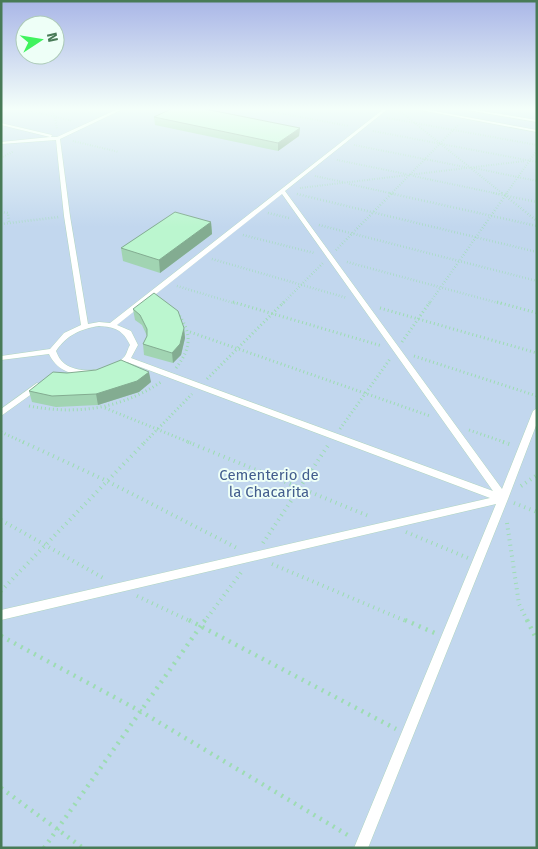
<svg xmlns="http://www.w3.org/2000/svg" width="538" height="849" viewBox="0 0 538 849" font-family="'Fira Sans',sans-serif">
  <rect width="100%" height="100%" fill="#e6fef3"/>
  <path fill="#c2d7ee" d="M1,108L537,109V848H1Z"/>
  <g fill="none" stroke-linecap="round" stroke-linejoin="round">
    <g stroke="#b0d6bf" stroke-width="1">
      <g id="lane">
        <path d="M120,108H125L60,139L70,216L88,324L99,322L110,323L385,108H389L285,191L502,489L533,411L537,408V423L508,499L368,848H354L496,504L1,620V610L490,498L127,362C105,379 62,383 49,354L1,360V356L50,349L64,333L81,325L64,216L56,140L1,144V142L50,137L1,125V123L52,135L51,137H57ZM282,194L493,491L131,358L138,345L131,331L117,325ZM99,326C115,327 123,330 130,345C128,348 127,353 125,356C113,371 80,375 65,364C60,360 58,356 56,351C67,335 80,329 99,326Z"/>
        <path d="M410,108H418L537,130V132Z"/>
        <path d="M455,108H464L537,120V122Z"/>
        <path d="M37,383L40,384L41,386L40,388L1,416V409Z"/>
      </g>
    </g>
    <g stroke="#9ddcb2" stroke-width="2" stroke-dasharray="0.5 2" stroke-linecap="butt">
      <path d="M17,108L73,121"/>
      <path d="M53,108L57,129"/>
      <path d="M80,108L94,111"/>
      <path d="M251,108L349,126"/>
      <path d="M396,108L503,194"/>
      <path d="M387,118L537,145"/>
      <path d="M373,131L537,162"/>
      <path d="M73,141L119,152"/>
      <path d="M354,145L465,167"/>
      <path d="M1,158L14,151"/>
      <path d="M337,160L406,174"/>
      <path d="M474,168L537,181"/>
      <path d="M315,176L343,182"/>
      <path d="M413,176L499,194"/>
      <path d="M349,184L394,194"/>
      <path d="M300,188L525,161"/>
      <path d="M391,194L459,124"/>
      <path d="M506,194L537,150"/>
    </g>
    <g stroke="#9ddcb2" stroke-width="2.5" stroke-dasharray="0.5 2.5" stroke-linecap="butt">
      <path d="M389,193L537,226"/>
      <path d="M493,193L537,202"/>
      <path d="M502,193L537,221"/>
      <path d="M297,194L537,252"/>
      <path d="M1,212L8,213L9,223"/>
      <path d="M268,213L289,218"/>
      <path d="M1,224L59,217"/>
      <path d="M319,225L537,281"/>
      <path d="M243,235L314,253"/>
      <path d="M336,250L392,193"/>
      <path d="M212,259L347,298"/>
      <path d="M347,262L502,304"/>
      <path d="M177,286L237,304"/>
      <path d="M282,304L323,263"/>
      <path d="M429,304L507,193"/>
    </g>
    <g stroke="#9ddcb2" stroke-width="3" stroke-dasharray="1 3" stroke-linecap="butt">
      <path d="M233,302L382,346"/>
      <path d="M497,302L537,313"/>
      <path d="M380,308L537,353"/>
      <path d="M190,332L430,416"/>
      <path d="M402,342L430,302"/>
      <path d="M414,356L537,396"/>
      <path d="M176,368C192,347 192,333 177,312"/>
      <path d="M207,379L284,302"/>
      <path d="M29,406C77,415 120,409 161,382"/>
      <path d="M105,408L191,443"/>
      <path d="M340,429L390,359"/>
      <path d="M469,430L507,443"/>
      <path d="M1,432L25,443"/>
      <path d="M144,443L192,394"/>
    </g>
    <g stroke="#9ddcb2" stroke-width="4" stroke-dasharray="1 4.5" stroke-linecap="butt">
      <path d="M23,442L107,481L237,548"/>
      <path d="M188,442L371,517"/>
      <path d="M503,442L512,445"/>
      <path d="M521,486L537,475"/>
      <path d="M514,503L537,512"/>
      <path d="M1,520L105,579"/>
      <path d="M507,523L519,604L528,622"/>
      <path d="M406,532L468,558"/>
      <path d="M263,543L329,444"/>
      <path d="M272,564L408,622"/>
      <path d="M1,591L145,442"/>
      <path d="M137,596L192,622"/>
      <path d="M204,622L243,570"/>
    </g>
    <g stroke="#9ddcb2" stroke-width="4.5" stroke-dasharray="2 5.5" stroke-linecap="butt">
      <path d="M189,620L396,729"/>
      <path d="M405,620L437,634"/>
      <path d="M527,620L537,640"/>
      <path d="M1,636L140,711L351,837"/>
      <path d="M1,788L83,848"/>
      <path d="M44,848L205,620"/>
    </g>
    <use href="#lane" fill="#fff" fill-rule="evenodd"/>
  </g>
  <g fill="#a1d4b2">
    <path d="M154,117L300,128L299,136L278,151L155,125Z"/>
    <path d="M211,222L212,234L160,273L123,261L121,248Z"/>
    <path d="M133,309L184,328L185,338L181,355L173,363L144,355L143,344L147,336L142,325L135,320Z"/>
    <path d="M67,373L151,382L139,392L98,405L56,407L32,402L29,391Z"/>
  </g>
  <g fill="#83ac91">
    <path d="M300,128L299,136L278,151V143Z"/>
    <path d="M211,222L212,234L160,273L159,260Z"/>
    <path d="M184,328L185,338L181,355L173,363L172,353Z"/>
    <path d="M149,372L151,382L139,392L98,405L96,394Z"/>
  </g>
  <g fill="#bbf6cf" stroke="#83ac91">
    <path d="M173,108H200L300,128L278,143L154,117Z"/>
    <path d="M175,212L211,222L159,260L121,248Z"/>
    <path d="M154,293L178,311L184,328L180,344L172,353L143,344L147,336V329L140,315L133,309Z"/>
    <path d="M121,360L149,372L137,381L96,394L52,396L29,391L53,372L67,373L96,370Z"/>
  </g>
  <linearGradient id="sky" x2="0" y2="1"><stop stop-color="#a9b6e7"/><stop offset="0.48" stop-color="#f4fffa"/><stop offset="1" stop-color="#f4fffa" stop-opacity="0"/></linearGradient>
  <rect width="538" height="227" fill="url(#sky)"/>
  <g text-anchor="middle" stroke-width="4" stroke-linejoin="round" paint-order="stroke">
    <g font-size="15" fill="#435e8e" stroke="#eefff7">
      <text x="269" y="480">Cementerio de<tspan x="269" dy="17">la Chacarita</tspan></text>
    </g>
  </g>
  <rect width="538" height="849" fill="none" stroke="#487b57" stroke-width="5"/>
  <g transform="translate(40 40) rotate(78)"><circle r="24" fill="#eefff7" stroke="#accab7"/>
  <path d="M0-4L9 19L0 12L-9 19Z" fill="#40f35e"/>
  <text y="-8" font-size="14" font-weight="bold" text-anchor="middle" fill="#487b57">N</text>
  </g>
</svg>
